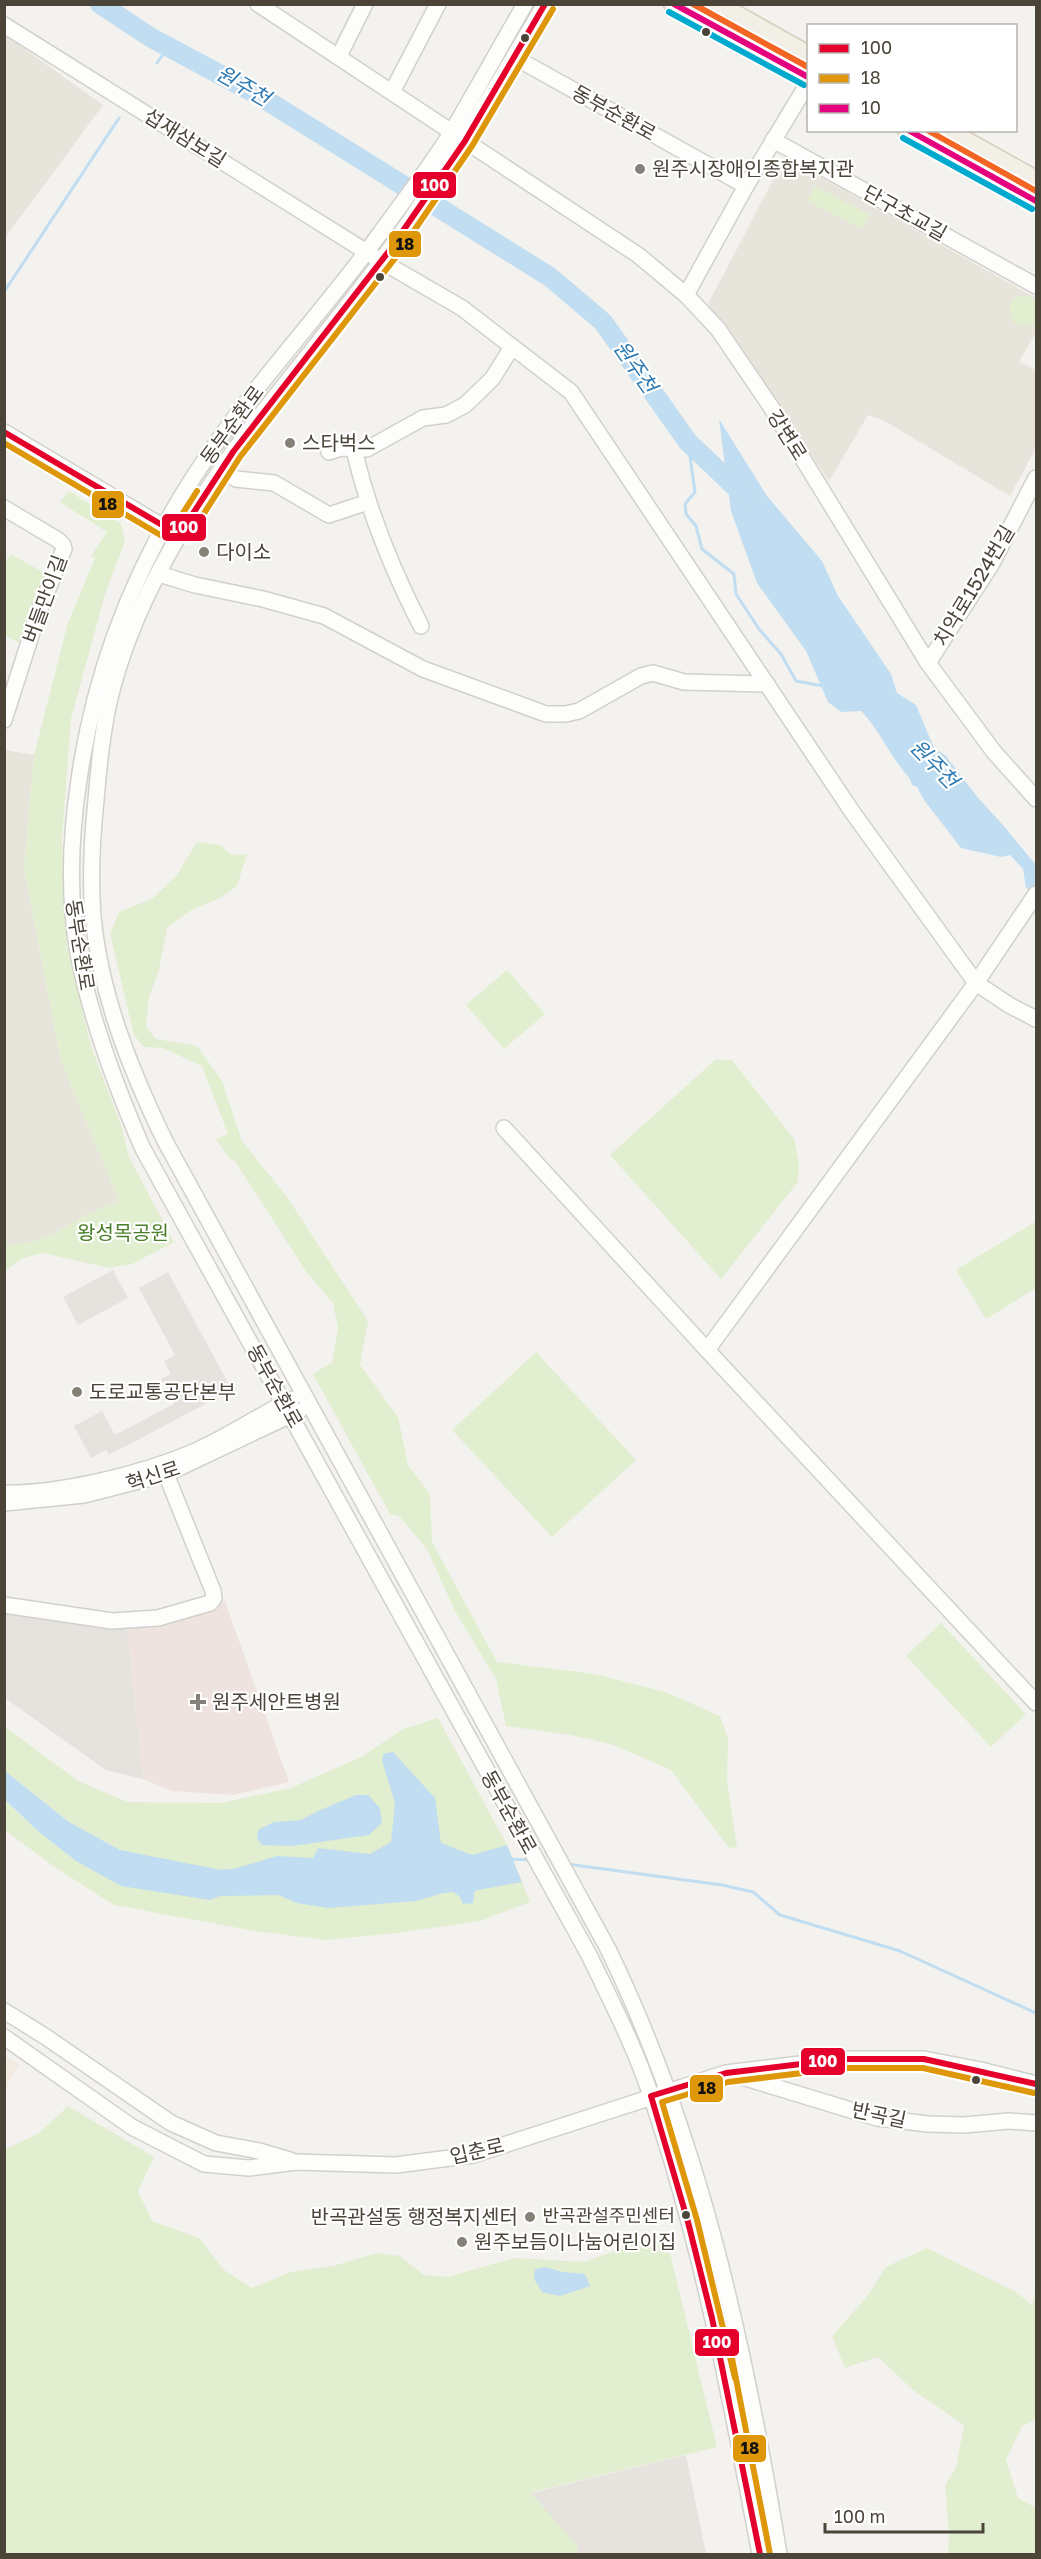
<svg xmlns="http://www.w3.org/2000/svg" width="1041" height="2559" viewBox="0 0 1041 2559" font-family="'Golos Text','Noto Sans KR',sans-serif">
  <rect width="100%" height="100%" fill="#f4f2ee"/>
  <g fill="#e7e4dc">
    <path d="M5,35L103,105L5,238Z"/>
    <path d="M790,160L1036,298V332L1019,362L1036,370V448L1010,496L883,420L868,415L829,481L708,304L782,163Z"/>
    <path d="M5,750L34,755L24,869L61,1061L119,1201L85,1215L56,1233L36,1241L5,1245Z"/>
  </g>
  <path fill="#f3ebdf" d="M5,2057L19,2064L5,2089Z"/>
  <path fill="#eee3df" d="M225,1601L289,1782L233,1795L172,1791L143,1779L127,1625H142Z"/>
  <g fill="#e1eecf">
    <path d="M815,186L870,215L862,229L807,201Z"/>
    <circle cx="1024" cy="311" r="15"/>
    <path d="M69,491L121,524L125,541L105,594L71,719L62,839L67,947L91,1046L122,1128L129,1157L174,1242L132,1264L109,1268L43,1253L23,1258L5,1271V1245L36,1241L56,1233L85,1215L119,1201L61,1061L24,869L34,755L68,623L95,558L91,556L107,532L60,502Z"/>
    <path d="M11,554L48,575L23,644L5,636L4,564Z"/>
    <path d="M197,842L220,845L232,855L247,854L237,886L222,897L190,911L167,928L159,970L149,997L146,1027L156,1039L197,1046L222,1081L242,1141L287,1197L368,1321L360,1365L398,1417L408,1465L430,1494L432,1542L497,1662L595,1674L665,1692L720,1716L728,1738L727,1782L737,1847L729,1848L671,1770L614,1745L571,1735L506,1726L496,1679L455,1611L427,1549L399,1516L390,1514L313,1374L332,1362L338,1328L333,1303L307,1273L235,1161L229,1158L216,1139L228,1134L202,1066L163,1048L144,1047L134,1035L110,934L119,912L152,899L177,875Z"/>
    <path d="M507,970L545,1014L504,1049L466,1005Z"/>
    <path d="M715,1060H732L794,1139L799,1162L798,1182L721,1279L610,1155Z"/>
    <path d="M1035,1222L1036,1288L986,1319L956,1270Z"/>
    <path d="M536,1352L636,1460L552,1537L452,1430Z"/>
    <path d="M941,1623L1026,1714L991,1747L906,1656Z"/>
    <path d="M438,1718L507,1845L530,1902L480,1921L397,1933L326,1940L255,1931L114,1905L56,1868L5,1830L4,1800L39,1832L76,1861L116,1883L120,1850L69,1822L5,1771V1727L80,1782L128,1802L221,1803L291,1788L361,1757L403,1729Z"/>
    <path d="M68,2106L154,2157L138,2191L152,2221L199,2238L224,2270L252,2288L291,2272L333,2266L377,2253L400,2256L424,2275L447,2277L514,2258L584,2262L665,2233L717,2447L532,2492L577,2545L578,2554H5L4,2150L39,2133Z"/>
    <path d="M927,2248L1016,2292L1032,2305L1036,2287V2419L1022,2426L1006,2460L1018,2498L1036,2508V2554H948L949,2537L945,2485L956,2468L964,2425L913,2390L878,2357L845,2368L832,2336L866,2298L886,2267Z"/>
  </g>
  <g fill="#e6e3df">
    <path d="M113,1270L128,1298L78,1325L63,1297Z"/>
    <path d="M168,1272L232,1390L109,1455L106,1450L91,1458L74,1426L102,1411L115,1435L174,1404L161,1379L171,1374L164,1361L175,1355L139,1288Z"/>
    <path d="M5,1611L127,1625L143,1779L106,1770L5,1698Z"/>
    <path d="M686,2455L706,2554H578L577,2545L531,2493Z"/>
  </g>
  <g fill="#c0ddf1">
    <path d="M719,419L767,496L822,561L838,596L891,674L897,693L916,705L934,748L945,755L979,799L1002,824L1036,865V894L1026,888L1023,869L1010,855L1001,857L961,848L924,800L917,787L912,785C910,777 906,775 902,769C887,750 878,728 861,711L841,712L828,702L806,651L757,583L731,511Z"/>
    <path d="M393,1752L435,1798L441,1843L472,1855L507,1845L522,1882L477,1890L474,1892L473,1903L463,1904L460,1897L453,1892L443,1893L416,1901L328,1908L297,1903L278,1895L220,1896L210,1900L121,1886L76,1861L39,1832L5,1800V1771L69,1822L120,1850L221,1870L237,1868L277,1856L313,1858L318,1848L370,1854L391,1842L395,1803L382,1761L383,1754Z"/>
    <path d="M356,1795H368L380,1808L382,1823L369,1835L292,1846L262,1845L257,1838L258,1830L274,1822L301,1820L318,1811Z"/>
    <path d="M546,2267L562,2272L585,2274L590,2286L560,2296L542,2292L534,2279L535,2269Z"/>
  </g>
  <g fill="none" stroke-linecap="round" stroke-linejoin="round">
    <g stroke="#c0ddf1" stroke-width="3">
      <path d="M157,63L169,46"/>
      <path d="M4,292L119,118"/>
      <path d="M688,442L695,492L685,504L686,514L696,526L702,549L734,574L736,594L759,629L781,654L796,681L823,686"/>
      <path d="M510,1859L530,1860"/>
      <path d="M567,1864L722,1885L753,1892L780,1915L900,1951L1036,2013"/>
    </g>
    <path stroke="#c0ddf1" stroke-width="20" d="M100,4L150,37L258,95L550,277L603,322L688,442L745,496"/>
    <g stroke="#d2d0cb" stroke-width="18">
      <g id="minor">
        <path d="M258,4L638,255L686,295L718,329L771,407L928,663L994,752L1036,799"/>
        <path d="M525,4C500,47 476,91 451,133C428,170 401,204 376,239C324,310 263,375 213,448C143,548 96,658 79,780C70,838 68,895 78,953C91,1021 116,1087 143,1149L589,1955C611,2001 635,2047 651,2096C702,2245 731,2400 760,2554"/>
        <path d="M545,4C496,88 447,170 390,249C340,319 283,383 233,452C181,526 131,610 110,698C102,732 99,766 96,800C92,838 90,878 93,916C100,994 131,1071 165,1141L607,1947C700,2137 745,2347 779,2554"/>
        <path d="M4,25L381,261L462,308L571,392L853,813L976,983L1009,1005L1036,1019"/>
        <path d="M339,56L365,4"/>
        <path d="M514,57L746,186"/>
        <path d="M392,92L438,4"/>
        <path d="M773,140L1036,286"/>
        <path d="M686,295L746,186L808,83"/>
        <path d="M4,432L172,532"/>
        <path d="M354,449C368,511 392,569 421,626"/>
        <path d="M329,452L341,448L367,449L423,418L446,415L465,405L492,379L512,347"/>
        <path d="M222,470L236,479L274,483L329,515L368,502"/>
        <path d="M4,508L58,540L63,545L64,549L38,614L4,720"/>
        <path d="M159,574L195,585L263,599L324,616L423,669L546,714H566L579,711L641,676L653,673L684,682L767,684"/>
        <path d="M928,663L991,565L1036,478"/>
        <path d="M1036,894L976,983L707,1350L1036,1703"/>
        <path d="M504,1128L707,1350"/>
        <path d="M4,1493C59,1494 141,1474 191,1453C226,1438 258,1416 292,1399"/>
        <path d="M4,1503L84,1495L166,1474L299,1411"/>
        <path d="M4,1605L112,1621L158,1618L210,1603L214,1598L213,1591L166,1474"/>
        <path d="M4,2011L46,2037L171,2123L216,2143L259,2151L290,2160"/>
        <path d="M4,2037L132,2127L204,2164L249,2168L296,2162L396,2165L473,2155L726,2073L842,2059H924L981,2070L1036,2084"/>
        <path d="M732,2074L877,2118L928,2124L964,2125L1009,2121L1036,2123"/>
      </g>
    </g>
    <g stroke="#d6cebb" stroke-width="21">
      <g id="major">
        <path d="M673,4L808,77"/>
        <path d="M717,4L808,55"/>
        <path d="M907,130L1036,201"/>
        <path d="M946,130L1036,180"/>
      </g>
    </g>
    <use href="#minor" stroke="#fdfdfc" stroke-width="15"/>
    <use href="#major" stroke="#f2efe6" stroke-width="18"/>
    <g stroke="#fff" stroke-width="10">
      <g id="bus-1">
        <path d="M4,432L179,535L233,452L389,251L465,141L545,4"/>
        <path d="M760,2554L712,2318L688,2222L651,2096L726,2073L842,2059H924L1036,2084"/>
      </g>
    </g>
    <g stroke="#fff" stroke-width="10">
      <g id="bus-2">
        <path d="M4,443L162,536L171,532L197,491"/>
        <path d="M187,540L240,457L396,257L472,146L553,9"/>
        <path d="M729,2343L770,2554"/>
        <path d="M735,2378L697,2220L662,2102L728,2082L843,2068H923L1034,2093"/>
      </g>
    </g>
    <g stroke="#fff" stroke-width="10">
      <g id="bus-3">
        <path d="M674,4L808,77"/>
        <path d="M908,130L1036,201"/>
      </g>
    </g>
    <g stroke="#fff" stroke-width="10">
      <g id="bus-4">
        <path d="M669,12L804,85"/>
        <path d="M903,138L1032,209"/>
      </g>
    </g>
    <g stroke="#fff" stroke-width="10">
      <g id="bus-5">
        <path d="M693,4L808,67"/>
        <path d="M927,130L1036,191"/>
      </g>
    </g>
    <use href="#bus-1" stroke="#e4002b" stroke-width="6"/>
    <use href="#bus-2" stroke="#dd9709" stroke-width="6"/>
    <use href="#bus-3" stroke="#e5007d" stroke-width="6"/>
    <use href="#bus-4" stroke="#00a9ce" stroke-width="6"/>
    <use href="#bus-5" stroke="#f26522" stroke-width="6"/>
  </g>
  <g fill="#4b4439" stroke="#fff" stroke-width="2">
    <circle cx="706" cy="32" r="5"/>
    <circle cx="525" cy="38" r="5"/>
    <circle cx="380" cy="277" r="5"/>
    <circle cx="976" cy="2080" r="5"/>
    <circle cx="686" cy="2215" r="5"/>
  </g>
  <g fill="#868178" stroke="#fff" stroke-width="2">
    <circle cx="640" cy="169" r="6"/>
    <circle cx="290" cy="443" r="6"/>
    <circle cx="204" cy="552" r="6"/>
    <circle cx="77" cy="1392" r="6"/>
    <path d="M195 1693h6v6h6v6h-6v6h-6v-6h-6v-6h6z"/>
    <circle cx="530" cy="2217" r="6"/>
    <circle cx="462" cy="2242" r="6"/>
  </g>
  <g text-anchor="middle" stroke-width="4.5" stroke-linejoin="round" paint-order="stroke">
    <g font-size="18" fill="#4b4439" stroke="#fff" text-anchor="end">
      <text x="675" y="2222">반곡관설주민센터</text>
    </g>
    <g font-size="20" fill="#4b4439" stroke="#fff">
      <text transform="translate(614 113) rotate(29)" y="7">동부순환로</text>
      <text transform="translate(185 138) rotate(32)" y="7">섭재삼보길</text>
      <text transform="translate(905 213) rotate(29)" y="7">단구초교길</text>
      <text transform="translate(232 425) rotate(-54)" y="7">동부순환로</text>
      <text transform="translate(787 435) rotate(58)" y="7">강변로</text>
      <text transform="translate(974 586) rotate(-59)" y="7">치악로1524번길</text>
      <text transform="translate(45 599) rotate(-70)" y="7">버들만이길</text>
      <text transform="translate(80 945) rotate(81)" y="7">동부순환로</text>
      <text transform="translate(275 1386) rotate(61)" y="7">동부순환로</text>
      <text transform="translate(153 1476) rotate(-18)" y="7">혁신로</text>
      <text transform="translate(509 1812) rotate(61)" y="7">동부순환로</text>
      <text transform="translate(879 2115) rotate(12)" y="7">반곡길</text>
      <text transform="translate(477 2151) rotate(-13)" y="7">입춘로</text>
    </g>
    <g font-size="20" fill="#4b4439" stroke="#fff" text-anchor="start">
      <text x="652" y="176">원주시장애인종합복지관</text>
      <text x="302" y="450">스타벅스</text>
      <text x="216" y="559">다이소</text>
      <text x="89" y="1399">도로교통공단본부</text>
      <text x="212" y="1709">원주세안트병원</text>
      <text x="518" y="2224" text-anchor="end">반곡관설동 행정복지센터</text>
      <text x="474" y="2249">원주보듬이나눔어린이집</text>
    </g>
    <g font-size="20" fill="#4a7f2a" stroke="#fff">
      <text x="123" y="1240">왕성목공원</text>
    </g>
    <g font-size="21" font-style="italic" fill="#2e7ab2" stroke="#fff">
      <text transform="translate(243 86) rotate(30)" y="7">원주천</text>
      <text transform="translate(635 367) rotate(55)" y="7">원주천</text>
      <text transform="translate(934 764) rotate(46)" y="7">원주천</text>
    </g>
  </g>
  <g stroke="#fff" stroke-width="2">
    <rect x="412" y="171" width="45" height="28" rx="6" fill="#e4002b"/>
    <rect x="388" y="230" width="34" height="28" rx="6" fill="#dd9709"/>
    <rect x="91" y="490" width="34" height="29" rx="6" fill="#dd9709"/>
    <rect x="161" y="513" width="46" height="29" rx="6" fill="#e4002b"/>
    <rect x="800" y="2047" width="46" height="29" rx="6" fill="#e4002b"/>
    <rect x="689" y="2074" width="35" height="29" rx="6" fill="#dd9709"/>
    <rect x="694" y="2328" width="46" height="29" rx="6" fill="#e4002b"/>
    <rect x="732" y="2434" width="35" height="29" rx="6" fill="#dd9709"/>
  </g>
  <g font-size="16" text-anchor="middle" font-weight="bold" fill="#fff">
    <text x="435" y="191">100</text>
    <text x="184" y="533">100</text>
    <text x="823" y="2067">100</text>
    <text x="717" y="2348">100</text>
  </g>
  <g font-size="16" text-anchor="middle" font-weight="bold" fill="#111">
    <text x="405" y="250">18</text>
    <text x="108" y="510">18</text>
    <text x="707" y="2094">18</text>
    <text x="750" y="2454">18</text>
  </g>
  <rect width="1041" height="2559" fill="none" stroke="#4b4439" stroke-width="12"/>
  <rect x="807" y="24" width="210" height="108" fill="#ffffff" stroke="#b7b4b0" stroke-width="1.5"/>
  <rect x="819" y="44" width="30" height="9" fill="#e4002b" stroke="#b7b4b0" stroke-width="1.5"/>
  <text x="861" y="54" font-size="18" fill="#4b4439">100</text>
  <rect x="819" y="74" width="30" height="9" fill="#dd9709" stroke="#b7b4b0" stroke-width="1.5"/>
  <text x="861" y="84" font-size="18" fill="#4b4439">18</text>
  <rect x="819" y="104" width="30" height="9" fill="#e5007d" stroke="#b7b4b0" stroke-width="1.5"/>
  <text x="861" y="114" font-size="18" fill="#4b4439">10</text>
  <path d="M825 2523v9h158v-9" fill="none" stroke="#4b4439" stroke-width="3"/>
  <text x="834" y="2523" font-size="18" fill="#4b4439" stroke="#ffffff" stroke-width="4.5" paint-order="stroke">100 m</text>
</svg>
